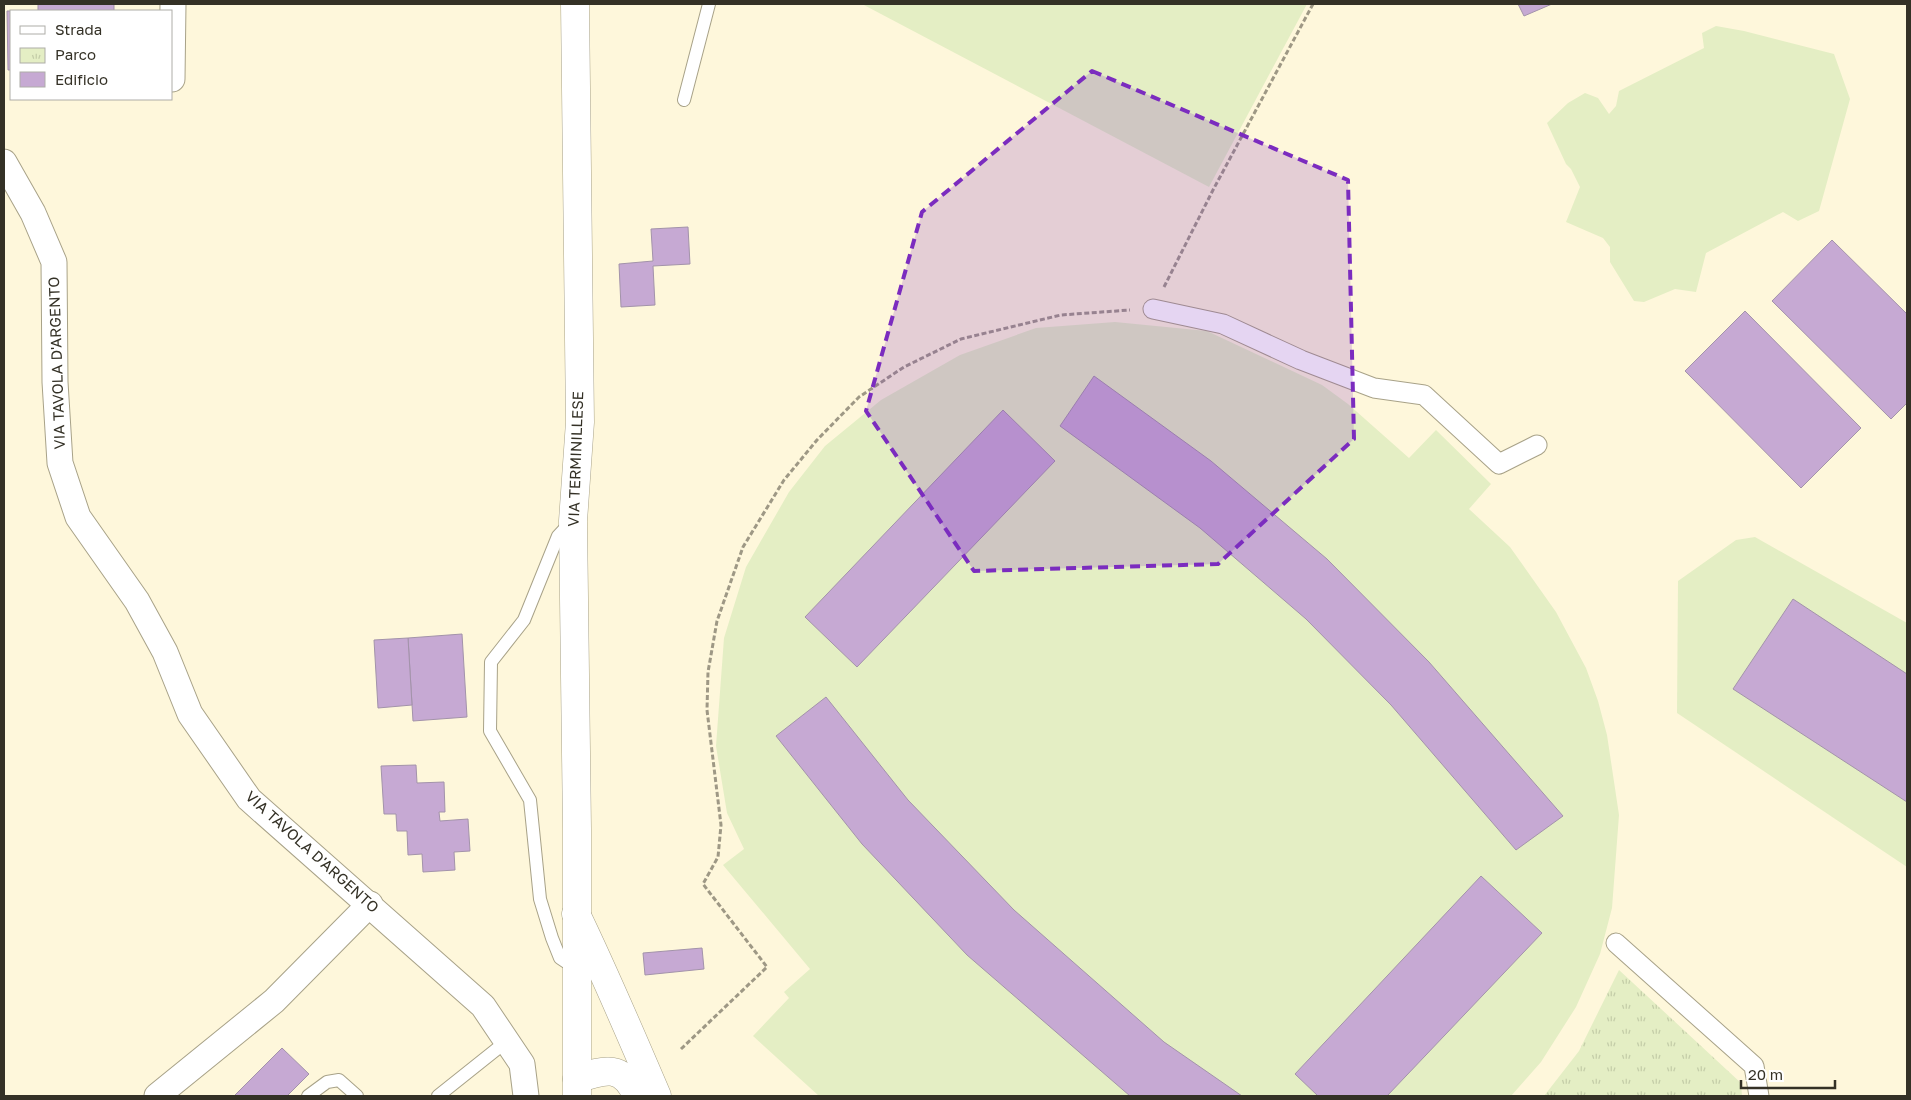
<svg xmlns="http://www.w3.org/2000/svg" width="1911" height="1100" viewBox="0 0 1911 1100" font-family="'Golos Text',sans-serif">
  <defs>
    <pattern id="park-tufts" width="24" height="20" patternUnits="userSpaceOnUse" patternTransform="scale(1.25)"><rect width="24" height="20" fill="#e4eec4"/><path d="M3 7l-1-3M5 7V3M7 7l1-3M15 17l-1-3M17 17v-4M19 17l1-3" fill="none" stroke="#c4cda8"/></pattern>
  </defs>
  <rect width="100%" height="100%" fill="#fef7db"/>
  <g fill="#e4eec4">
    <path d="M862,4H1307L1209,187Z"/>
    <path d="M1716,26L1744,31L1834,54L1850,99L1819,211L1798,221L1783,212L1706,253L1696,292L1675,289L1644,302L1634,301L1610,262V247L1603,238L1566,222L1580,187L1571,169L1566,164L1547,123L1568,103L1585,93L1598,98L1609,114L1616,106L1619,91L1704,48L1702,33Z"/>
    <path d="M1115,322L1207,331L1322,385L1348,404L1409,458L1436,430L1491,484L1469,509L1510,547L1556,612L1586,668L1598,701L1607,735L1619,815L1612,908L1600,954L1576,1007L1541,1062L1511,1096H819L753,1036L789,998L784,992L810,969L723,865L744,849L727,813L716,746L724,638L746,567L789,492L825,446L881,400L960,355L1036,328Z"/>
    <path d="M1755,537L1907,623V867L1677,713L1678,581L1736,540Z"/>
  </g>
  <path fill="url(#park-tufts)" d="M1619,970L1741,1083L1742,1096H1544L1579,1051Z"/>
  <g fill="#c6a9d3" stroke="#a393aa">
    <path d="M38,4H114V11H20H38Z"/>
    <path d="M1518,4H1552L1524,16Z"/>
    <path d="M7,11H11V70H8Z"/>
    <path d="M688,227L690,264L653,266L655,305L621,307L619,264L653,261L651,229Z"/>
    <path d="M1832,240L1907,314V403L1891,419L1772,301Z"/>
    <path d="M1745,311L1861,428L1801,488L1685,371Z"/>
    <path d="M1094,376L1211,461L1327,559L1429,662L1563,816L1516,850L1391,705L1306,619L1200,528L1060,426Z"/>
    <path d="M1003,410L1055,461L857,667L805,617Z"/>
    <path d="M1793,599L1907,674V802L1733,689Z"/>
    <path d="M462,634L467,717L413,721L408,638Z"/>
    <path d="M408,638L412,705L378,708L374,640Z"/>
    <path d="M826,697L908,800L1014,910L1164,1042L1242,1096H1130L967,955L862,844L776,736Z"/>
    <path d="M416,765L417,783L444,782L445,812H439L440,821L468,819L470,851L454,852L455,870L423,872L422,854L408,855L407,831H397L396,814H384L381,766Z"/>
    <path d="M1481,876L1542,933L1387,1096H1318L1295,1074Z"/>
    <path d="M702,948L704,969L645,975L643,953Z"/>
    <path d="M282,1048L309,1074L287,1096H234Z"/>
  </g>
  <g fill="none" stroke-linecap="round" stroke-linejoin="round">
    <g stroke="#a8a288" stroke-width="14">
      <g id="service">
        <path d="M684,100L709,4"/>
        <path d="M571,522L558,536L524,620L491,662L490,731L530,800L540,899L552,938L560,958L566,962L577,961"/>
        <path d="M308,1096L327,1082L339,1080L357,1096"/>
        <path d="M438,1096L507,1041"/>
      </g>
    </g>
    <g stroke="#a8a288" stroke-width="21">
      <g id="pedestrian">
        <path d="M1153,309L1223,324L1301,360L1374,388L1424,395L1499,464L1537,445"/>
        <path d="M1616,943L1754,1066L1759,1096"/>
      </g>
    </g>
    <g stroke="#a8a288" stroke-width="27">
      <g id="minor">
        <path d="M172,79L173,4"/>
        <path d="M4,162L33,213L54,262L55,382L60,463L78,517L137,601L165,652L190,714L249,799L483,1006L522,1064L526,1096"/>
        <path d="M157,1096L274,1001L370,904"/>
      </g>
    </g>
    <g stroke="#a8a288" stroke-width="29">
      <g id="tertiary">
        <path d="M576,914C605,974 631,1035 657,1096"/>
        <path d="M577,1079C605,1069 623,1064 637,1096"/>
      </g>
    </g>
    <g stroke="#a8a288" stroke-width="29">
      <path id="secondary" d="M575,4L580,422L573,521L577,829V1096"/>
    </g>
    <g stroke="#9e9885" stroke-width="3" stroke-dasharray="5 2.5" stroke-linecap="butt">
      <path d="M1164,287L1213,190L1313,4"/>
      <path d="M681,1049L767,967L703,884L718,857L721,825L707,710L708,672L717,621L743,547L784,480L817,440L859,397L904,367L961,339L1061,315L1130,310"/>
    </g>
    <use href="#service" stroke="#fff" stroke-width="12"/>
    <use href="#pedestrian" stroke="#fff" stroke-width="19"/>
    <use href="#minor" stroke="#fff" stroke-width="25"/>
    <use href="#tertiary" stroke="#fff" stroke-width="28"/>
    <use href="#secondary" stroke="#fff" stroke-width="28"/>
  </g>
  <path fill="#7b2cbf" fill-opacity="0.2" stroke="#7b2cbf" stroke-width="4" stroke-dasharray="10 6" stroke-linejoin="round" d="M1092,71L1348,180L1354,439L1218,564L974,571L866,411L922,212Z"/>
  <g text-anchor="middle" stroke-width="5" stroke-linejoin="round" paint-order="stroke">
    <g font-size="15" fill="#343126" stroke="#fff">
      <text transform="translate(57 363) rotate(-92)" y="5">VIA TAVOLA D'ARGENTO</text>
      <text transform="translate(576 459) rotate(-88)" y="5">VIA TERMINILLESE</text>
      <text transform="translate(312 852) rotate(42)" y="5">VIA TAVOLA D'ARGENTO</text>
    </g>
  </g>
  <rect width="1911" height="1100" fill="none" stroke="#343126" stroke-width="10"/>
  <rect x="10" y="10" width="162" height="90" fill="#ffffff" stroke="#aeada8"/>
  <rect x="20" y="26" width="25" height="8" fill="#ffffff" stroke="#aeada8"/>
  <text x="55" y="35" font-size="15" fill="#343126">Strada</text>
  <rect x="20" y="48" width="25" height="15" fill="url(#park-tufts)" stroke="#aeada8"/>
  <text x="55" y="60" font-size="15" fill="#343126">Parco</text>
  <rect x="20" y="72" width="25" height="15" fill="#c6a9d3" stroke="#aeada8"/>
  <text x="55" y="85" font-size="15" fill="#343126">Edificio</text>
  <path d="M1741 1080v8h94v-8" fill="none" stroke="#343126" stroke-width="2.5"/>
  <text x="1748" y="1080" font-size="15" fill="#343126" stroke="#ffffff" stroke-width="4" paint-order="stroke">20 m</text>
</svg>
